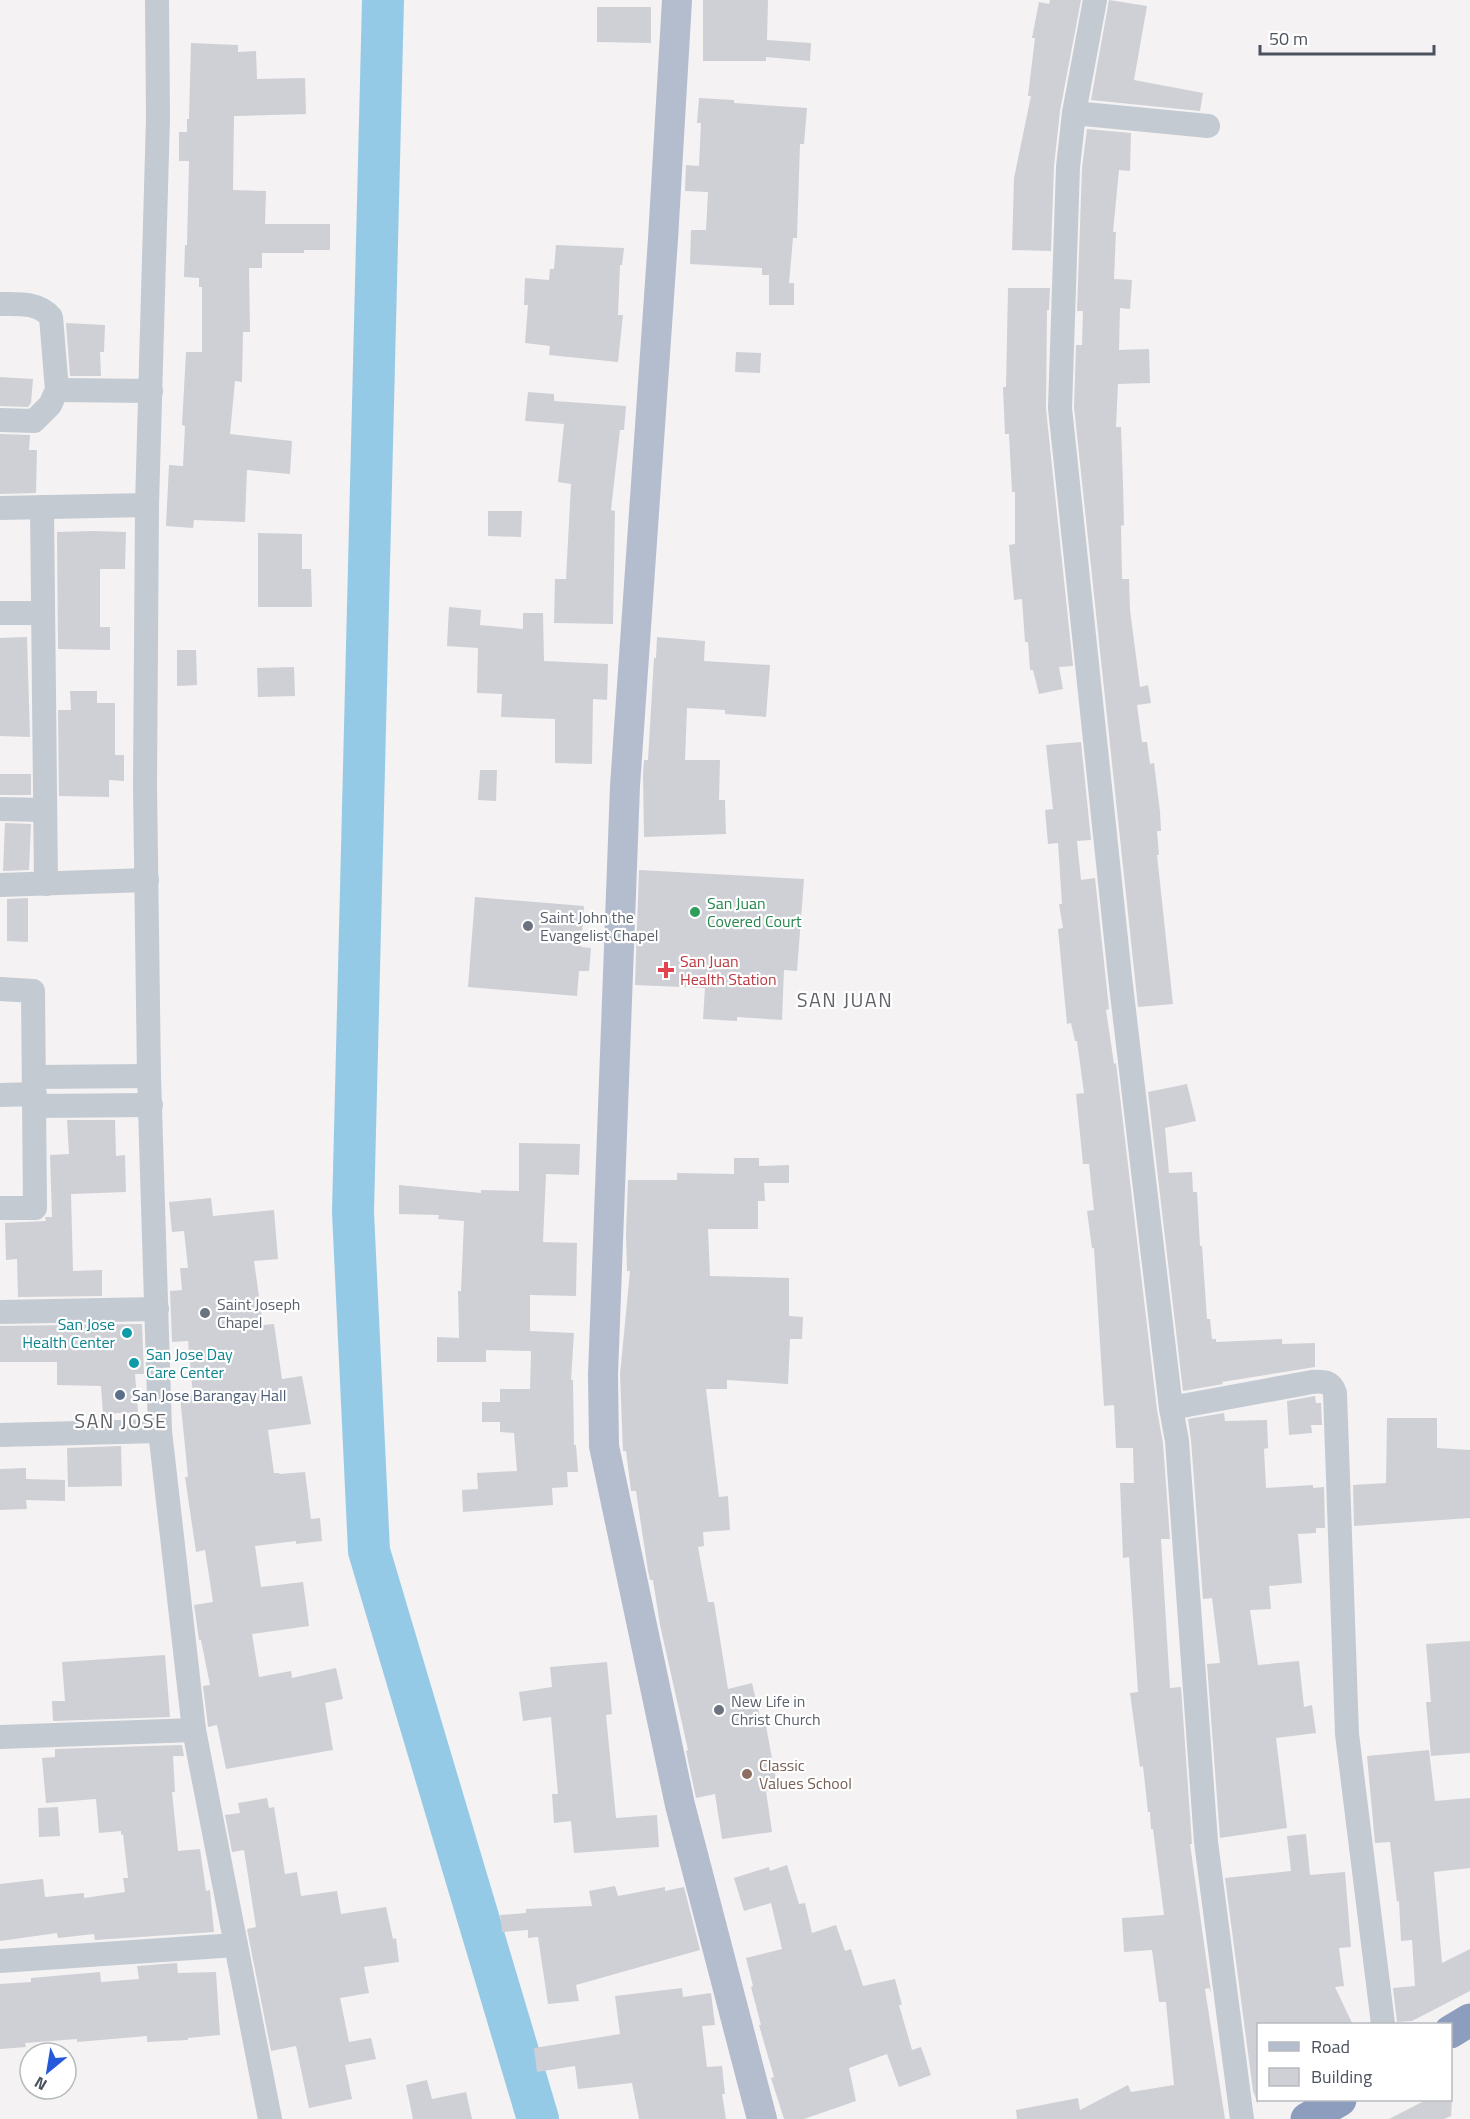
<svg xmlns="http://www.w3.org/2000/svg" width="1470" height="2119" viewBox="0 0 1470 2119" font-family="'Titillium Web',sans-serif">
  <rect width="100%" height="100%" fill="#f4f2f2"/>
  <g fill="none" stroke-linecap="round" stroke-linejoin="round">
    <path stroke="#95cae7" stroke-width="42" d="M383,0L353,1212L369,1551L538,2119"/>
  </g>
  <g fill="#cfd0d6">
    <path d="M703,0H768L767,40L811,43L810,61L766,57V61H703Z"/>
    <path d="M1050,0H1081L1060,111L1054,166L1051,251L1012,250L1014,178L1031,96H1028L1035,38H1032L1039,2L1049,4Z"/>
    <path d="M1109,0L1147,6L1134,80L1203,93L1200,111L1091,100Z"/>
    <path d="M597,7H651V43L597,42Z"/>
    <path d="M191,43L238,45V52L256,51L257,79L305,78L306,114L234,116L233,190L266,191L265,224H330V250H304V253H262V268H249L250,332H243L242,382L235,381L230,434L292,441L290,474L247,470L245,522L194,520L193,528L166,526L169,465L183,466L185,426L182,425L186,352H202V287H199V278L184,277L185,245H187L189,161H179V132H187V119H189Z"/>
    <path d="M699,98L734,100V103L807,108L804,144H800L797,238H793L789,283H794V305H769V275H762V268L690,264L691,230H706L708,192L685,191L686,165L699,166L701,123H697Z"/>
    <path d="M1087,129L1131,133L1130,171L1119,170L1113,232H1116L1114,279L1132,280L1130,309L1120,308L1119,350L1149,349L1150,383L1118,384L1116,427H1121L1123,484L1124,525L1121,526L1122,579H1129L1130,610L1140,687L1148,685L1151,703L1137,705L1142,742H1147L1150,764L1154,763L1160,812L1161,831H1157L1159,855H1157L1173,1004L1138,1007L1074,407L1076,345H1082L1083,311H1077L1082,168Z"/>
    <path d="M556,245L624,248L622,265H620L618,315H623L618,362L549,355L550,346L525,343L528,305H524L525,278L549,280L550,269H554Z"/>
    <path d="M1008,288H1050L1049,310H1047L1046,409L1073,666L1059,667L1063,689L1039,694L1033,670H1030L1028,642H1025L1022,599L1014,600L1009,545L1015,544V492H1012L1009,434H1005L1003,387H1006Z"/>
    <path d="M66,323L105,325L104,352H100L101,376H70Z"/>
    <path d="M736,352L761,353L760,373L735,372Z"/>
    <path d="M0,377L33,379L31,403L28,407L0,406Z"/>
    <path d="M528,392L554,394V401L626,406L624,430H620L611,510L615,511L613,624L554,623L555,579H566L571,484L558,482L564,424L525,421Z"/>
    <path d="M0,434L30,435L29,450H37L36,493L0,494Z"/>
    <path d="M488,511H522L521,537L488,536Z"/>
    <path d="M94,531L126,532L125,569H100V627H110V650L58,649L57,532Z"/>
    <path d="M258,533L302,534V569H311L312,607H258Z"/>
    <path d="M449,607L481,610L480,625L523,629V613H543L544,661L608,664L607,700L593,699L592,764L555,763V719L501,717L502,694L477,693L478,648L447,646Z"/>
    <path d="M27,637L30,737L0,736V638Z"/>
    <path d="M657,637L705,641L704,661L770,665L766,717L725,714V710L687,708L685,760H720L719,800H725L726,834L644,837L643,774L644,760H648L654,658H656Z"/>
    <path d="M177,650H196L197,685L177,686Z"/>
    <path d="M294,667L295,696L258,697L257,668Z"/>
    <path d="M70,691H97V703H115V755H124V781L109,780V797L59,796L58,710H71Z"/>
    <path d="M1081,742L1091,840L1077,841L1081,880L1095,878L1109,1009L1106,1010L1114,1064L1116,1063L1157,1410L1163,1443L1170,1539H1161L1170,1688L1181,1687L1192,1844H1190L1211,1993L1209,1988L1205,1989L1225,2119H1017L1016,2110L1078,2098L1080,2110L1128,2085L1131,2092L1174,2085L1166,2002H1159L1152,1950L1124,1952L1122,1918L1164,1915L1153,1829H1151L1150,1812H1148L1143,1766L1140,1767L1130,1693L1138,1692L1129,1557L1123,1558L1120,1483H1134L1133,1448H1116L1114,1405L1104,1406L1094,1248H1092L1087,1211L1094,1210L1089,1164H1083L1076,1094L1084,1093L1077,1041H1075L1071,1023L1067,1024L1058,929L1063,928L1059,904H1062L1058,843L1048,844L1045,810L1053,809L1046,745Z"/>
    <path d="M480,770H497L496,801L478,800Z"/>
    <rect x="0" y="774" width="31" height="21"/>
    <path d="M5,823L31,824L29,870L3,871Z"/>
    <path d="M639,870L804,879L797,971L784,970L782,1020L737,1017V1021L703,1019L705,988L635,985Z"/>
    <path d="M475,897L584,906L581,947L591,948L589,971H579L577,996L468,987Z"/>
    <path d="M28,898V942L7,941V899Z"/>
    <path d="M1187,1084L1196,1121L1165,1128L1169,1173L1192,1172L1193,1192H1197L1200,1246H1202L1207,1319H1210L1212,1339H1216V1342L1282,1339V1344L1315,1343V1367L1222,1382L1223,1384L1183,1391L1148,1092Z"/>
    <path d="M67,1120H115L116,1156L125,1155L126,1192L71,1194L73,1271L102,1270V1296L18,1297L17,1259L6,1260L5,1223L46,1221L45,1217H52L50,1155L69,1154Z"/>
    <path d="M519,1143L580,1144L579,1175L546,1174L543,1242L577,1243L576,1296L530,1295V1331L574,1333L571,1380H573L574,1445H576L578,1472H567L568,1487L552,1488L553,1505L463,1512L462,1490L478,1489L477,1473L517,1471L514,1433L500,1432V1422H482V1402H500V1389H530L531,1351L486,1350V1362H437V1337L459,1338L458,1291H461L464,1221L438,1219L439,1215L399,1214V1185L481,1193V1190L519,1191Z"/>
    <path d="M734,1158H759V1166L789,1165V1183H764L765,1201H758V1229H708L710,1276L789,1278V1316L803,1317L802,1339H790L788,1384L727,1380V1389H706L719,1497L728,1496L730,1530L703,1532L704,1546L698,1547L708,1602H714L728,1689L752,1683L762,1726H766L778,1790L766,1791L772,1832L722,1839L715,1794L696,1798L686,1751L688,1750L660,1625L653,1580H650L648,1571L636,1491H631L626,1451H623L620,1375L630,1271H627L626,1234L628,1180H677V1173L734,1174Z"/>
    <path d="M211,1198L213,1216L274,1210L278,1259L254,1261L263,1325L274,1324L282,1379L302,1376L311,1424L268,1430L274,1473H279L280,1474L305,1472L311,1519L320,1518L322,1541L296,1544V1541L255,1546L261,1587L303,1582L309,1626L252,1634L259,1677L291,1671L292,1678L336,1668L343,1699L325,1703L333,1750L226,1769L217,1725L208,1727L203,1686L210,1685L201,1640H199L194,1605L213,1602L205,1550L196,1552L185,1477H188L180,1396L193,1395L188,1341L172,1342L170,1291L182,1290L180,1268H188L184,1231L172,1232L169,1202Z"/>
    <path d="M142,1324L144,1374H135L138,1412L103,1414L101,1386L57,1385V1362H0V1326Z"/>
    <path d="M1315,1396L1316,1403H1321L1322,1425H1311L1312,1433L1289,1435L1287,1401Z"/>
    <path d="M1224,1413L1225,1421L1267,1420L1268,1448L1264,1449L1266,1488L1313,1485V1488L1324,1487L1325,1528H1316V1533L1298,1534L1302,1583L1269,1586L1271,1609L1250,1610L1258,1665L1299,1661L1304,1707L1312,1705L1316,1733L1276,1738L1287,1828L1220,1838L1207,1664L1220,1663L1212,1598L1203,1599L1191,1440L1188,1419Z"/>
    <path d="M1387,1418H1437V1448L1470,1450V1518L1354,1526L1353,1485L1386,1483Z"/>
    <path d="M121,1446L122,1486L68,1487L67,1448Z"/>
    <path d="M26,1468V1479L65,1480V1501L26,1500L27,1509L0,1510V1469Z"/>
    <path d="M1470,1641V1753L1431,1756L1426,1702H1431L1426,1644Z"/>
    <path d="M165,1655L170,1717L53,1721L52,1701H65L62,1662Z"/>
    <path d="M607,1662L612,1714L606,1715L616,1818L657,1815L659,1847L574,1853L571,1821L554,1823L552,1794H558L551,1717L523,1721L519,1692L552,1687L550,1667Z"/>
    <path d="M182,1745L184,1756H173L175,1792H172L178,1851L200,1849L206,1891L210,1890L214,1932L95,1940L94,1934L58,1938L57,1933L0,1941V1884L43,1879L45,1897L84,1893V1898L125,1892L123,1878H128L123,1834L121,1835V1831L99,1833L96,1799L46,1803L42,1758L55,1757V1749Z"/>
    <path d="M1429,1750L1435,1801L1470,1798V1868L1434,1872L1442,1963L1470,1949V1991L1412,2021L1397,2022L1393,1988L1415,1986L1412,1940L1401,1941L1399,1901L1397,1902L1390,1842L1375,1843L1367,1756Z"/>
    <path d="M267,1798L269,1808L274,1807L285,1874L297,1872L301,1896L337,1891L341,1914L386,1907L393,1939L396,1938L399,1962L364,1967L369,1993L340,1998L349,2042L371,2038L376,2059L345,2065L352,2099L309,2108L296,2046L271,2051L247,1929L256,1927L244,1850L232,1852L225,1815L240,1813L238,1803Z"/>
    <path d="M58,1807L60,1836L39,1837L38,1808Z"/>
    <path d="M1306,1834L1310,1875L1345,1872L1351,1947L1339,1948L1344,1986L1335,1987L1353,2025H1258V2104L1253,2091L1225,1878L1291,1871L1287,1836Z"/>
    <path d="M787,1865L799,1904L805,1903L812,1933L836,1925L845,1951L851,1949L863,1986L895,1979L902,2005H899L912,2050L921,2047L931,2075L899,2087L887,2054L849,2068L856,2101L804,2119H784L771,2078L774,2077L759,2025H761L751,1987L753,1986L746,1958L782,1949L771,1903L744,1911L734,1878L769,1867L770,1871Z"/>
    <path d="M615,1886L618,1896L665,1887V1891L684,1887L700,1950L576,1985L579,2001L548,2004L538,1937L528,1938V1930L502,1932L500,1915L526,1913V1909L592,1906L589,1891Z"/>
    <path d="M177,1963L178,1973L216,1972L220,2035L188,2038V2040L147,2042V2036L77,2042V2039L25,2043L26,2047L0,2049V1984L31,1982V1978L100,1972L101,1982L139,1979L137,1966Z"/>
    <path d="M682,1988L683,1997L711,1993L715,2025L702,2026L707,2067L722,2066L725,2094H722L726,2119H639L632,2083L578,2089L575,2066L537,2072L534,2048L620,2034L615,1996Z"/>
    <path d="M427,2080L432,2099L466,2092L472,2119H413L406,2085Z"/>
    <path d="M1426,2100H1452L1451,2116L1444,2119H1389Z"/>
  </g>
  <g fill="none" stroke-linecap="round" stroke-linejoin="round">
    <g stroke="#c4cad2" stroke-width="24">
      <path d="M157,0L158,118L147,505L145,786L149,1076L160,1431L194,1730L270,2119"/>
      <path d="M1095,0L1074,113L1068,167L1060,408L1120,977L1171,1408L1177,1441L1206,1842L1242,2119"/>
      <path d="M1074,113L1208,126"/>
      <path d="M0,304C19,304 38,302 51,317L57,390L50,405L34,421L0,420"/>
      <path d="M57,390L151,391"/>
      <path d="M42,507L46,884"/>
      <path d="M0,508L147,505"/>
      <path d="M0,613H42"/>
      <path d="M0,809L44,810"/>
      <path d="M0,885L147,880"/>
      <path d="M0,989L33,991L35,1208H0"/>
      <path d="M35,1077L149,1076"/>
      <path d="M0,1095L35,1094"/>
      <path d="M35,1106L151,1105"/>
      <path d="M0,1312L157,1309"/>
      <path d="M1171,1408L1312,1382C1323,1381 1331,1381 1335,1393L1347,1734L1383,2024"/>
      <path d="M0,1435L160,1431"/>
      <path d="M0,1737L194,1730"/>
      <path d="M0,1961L236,1945"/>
    </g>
    <path stroke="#b4bdce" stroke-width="30" d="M677,0L663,239L625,786L603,1375L604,1446L680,1805L762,2119"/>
    <g stroke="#8d9dbd" stroke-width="33">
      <path d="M1450,2032L1470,2020"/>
      <path d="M1307,2119L1340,2100"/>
    </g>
  </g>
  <circle fill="#2e9e5b" stroke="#fff" stroke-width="2" cx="695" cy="912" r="6"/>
  <g fill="#6b7280" stroke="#fff" stroke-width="2">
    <circle cx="528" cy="926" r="6"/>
    <circle cx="205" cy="1313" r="6"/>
    <circle cx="719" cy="1710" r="6"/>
  </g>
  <path fill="#e0444e" stroke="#fff" stroke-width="2" d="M663 961h6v6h6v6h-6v6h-6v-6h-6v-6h6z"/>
  <g fill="#0f9aa8" stroke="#fff" stroke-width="2">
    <circle cx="127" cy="1333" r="6"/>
    <circle cx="134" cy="1363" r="6"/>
  </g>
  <circle fill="#5c6f8a" stroke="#fff" stroke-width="2" cx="120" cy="1395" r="6"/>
  <circle fill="#8d6e63" stroke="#fff" stroke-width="2" cx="747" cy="1774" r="6"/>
  <g text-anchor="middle" stroke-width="4.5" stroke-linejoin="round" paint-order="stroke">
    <g font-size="16" fill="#27864d" stroke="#fff" text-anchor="start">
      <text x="707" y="909">San Juan<tspan x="707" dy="18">Covered Court</tspan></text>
    </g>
    <g font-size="16" fill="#5b616d" stroke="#fff" text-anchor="start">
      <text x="540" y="923">Saint John the<tspan x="540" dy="18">Evangelist Chapel</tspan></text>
      <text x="217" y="1310">Saint Joseph<tspan x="217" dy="18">Chapel</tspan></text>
      <text x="731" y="1707">New Life in<tspan x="731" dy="18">Christ Church</tspan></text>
    </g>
    <g font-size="16" fill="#be3a42" stroke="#fff" text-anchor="start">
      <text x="680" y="967">San Juan<tspan x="680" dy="18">Health Station</tspan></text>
    </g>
    <g font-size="16" fill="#0d838f" stroke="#fff" text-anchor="end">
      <text x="115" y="1330">San Jose<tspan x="115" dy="18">Health Center</tspan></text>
      <text x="146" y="1360" text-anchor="start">San Jose Day<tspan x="146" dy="18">Care Center</tspan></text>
    </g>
    <g font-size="16" fill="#4e5e75" stroke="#fff" text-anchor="start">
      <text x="132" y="1401">San Jose Barangay Hall</text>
    </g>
    <g font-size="16" fill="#785e54" stroke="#fff" text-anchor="start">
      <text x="759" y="1771">Classic<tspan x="759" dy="18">Values School</tspan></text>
    </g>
    <g font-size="20" letter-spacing="1.5" fill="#5f6166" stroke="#fff">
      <text x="845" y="1007">SAN JUAN</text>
      <text x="121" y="1428">SAN JOSE</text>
    </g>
  </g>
  <rect x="1257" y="2023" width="195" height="78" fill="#ffffff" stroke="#b7babf" stroke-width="1.5"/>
  <rect x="1269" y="2042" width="30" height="9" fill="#b4bdce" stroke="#b7babf" stroke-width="1.5"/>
  <text x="1311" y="2053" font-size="18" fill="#4b525e">Road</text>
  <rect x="1269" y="2068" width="30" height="18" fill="#cfd0d6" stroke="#b7babf" stroke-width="1.5"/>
  <text x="1311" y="2083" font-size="18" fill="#4b525e">Building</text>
  <g transform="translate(48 2071) rotate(210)"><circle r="28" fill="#ffffff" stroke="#b7babf" stroke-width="1.5"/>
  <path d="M0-4.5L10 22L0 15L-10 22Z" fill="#2659da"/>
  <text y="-9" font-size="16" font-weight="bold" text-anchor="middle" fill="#4b525e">N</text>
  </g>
  <path d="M1260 45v9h174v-9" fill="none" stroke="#4b525e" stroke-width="3"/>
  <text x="1269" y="45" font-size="18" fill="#4b525e" stroke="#ffffff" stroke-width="4.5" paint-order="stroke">50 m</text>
</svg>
